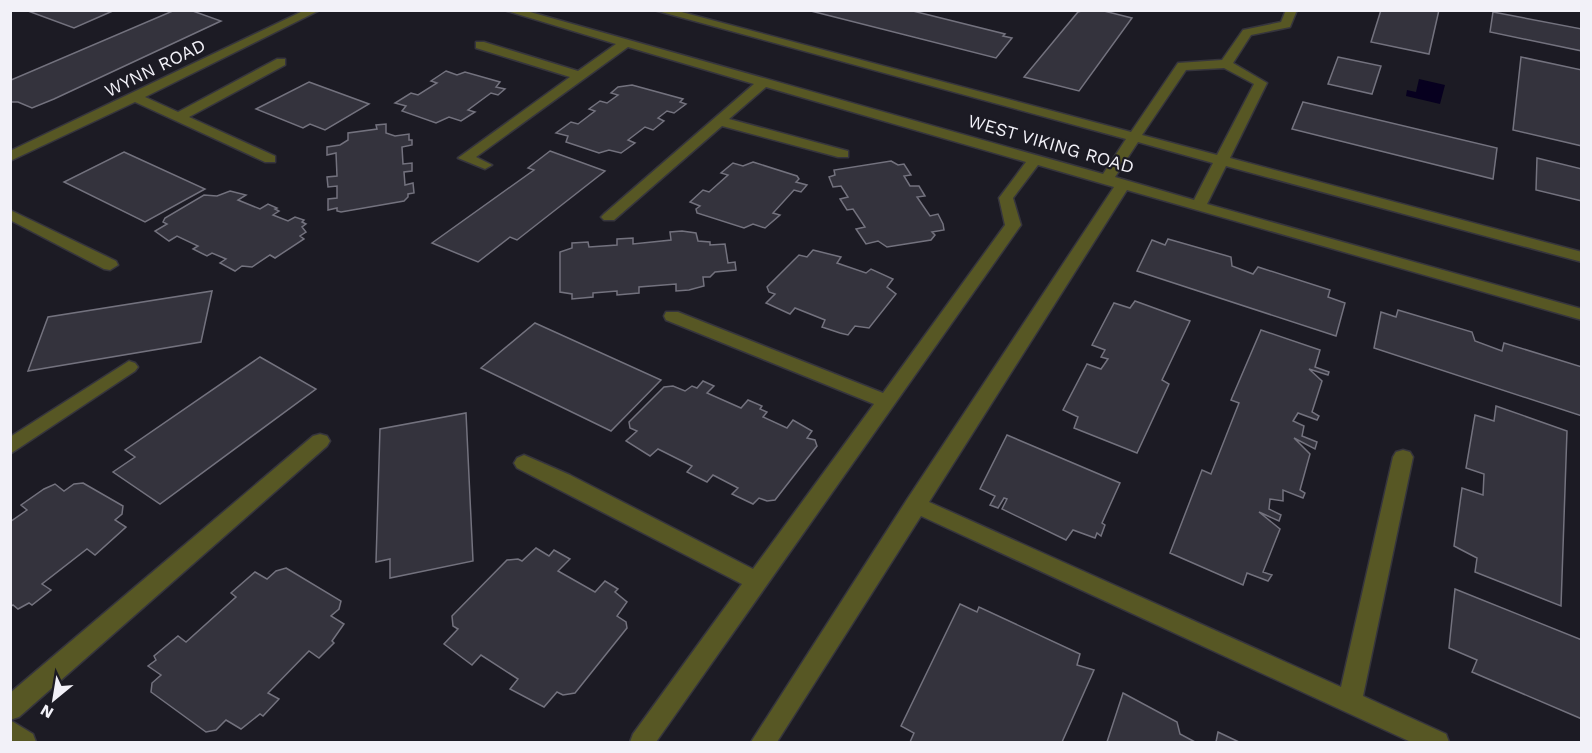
<svg xmlns="http://www.w3.org/2000/svg" width="1592" height="753" viewBox="0 0 1592 753" font-family="'Work Sans',sans-serif">
  <rect width="100%" height="100%" fill="#1c1b24"/>
  <path fill="#07001f" d="M1419,79L1445,85L1440,104L1406,96L1407,90L1416,92Z"/>
  <g fill="#34333d" stroke="#73727e" stroke-width="1.5">
    <path d="M19,10H115L74,28L28,11Z"/>
    <path d="M175,10H190L221,21L54,99L32,108L18,102H10L11,80Z"/>
    <path d="M807,10H909L1005,34L1003,36L1012,38L996,58Z"/>
    <path d="M1085,10H1100L1132,18L1079,91L1024,77L1078,12Z"/>
    <path d="M1381,10H1439L1429,54L1371,42Z"/>
    <path d="M1493,12L1582,29V51L1490,32Z"/>
    <path d="M1338,57L1381,66L1372,94L1328,84Z"/>
    <path d="M1521,57L1582,70V146L1513,130Z"/>
    <path d="M446,71L457,75L465,72L500,82L496,87L505,89L498,95L491,93L468,110L475,112L461,121L449,117L436,123L402,111L406,106L395,103L411,93L418,95L437,83L431,81Z"/>
    <path d="M309,82L369,104L325,130L310,124L303,128L256,109Z"/>
    <path d="M632,85L683,99L680,102L686,104L674,113L667,111L658,118L664,121L653,130L645,127L628,140L635,143L621,153L609,150L599,153L566,142L568,136L556,133L571,122L578,124L595,111L589,109L600,101L607,103L618,95L611,93L618,87Z"/>
    <path d="M1303,102L1497,148L1493,179L1292,129Z"/>
    <path d="M386,124V133L395,136L409,134V140H412V145L402,147L403,164L412,163V171L404,172L405,185L413,183L414,193L408,194V197L404,201L341,212L337,211V208L328,210V199L337,198V186L328,187L327,177L337,176L336,153L327,155V147L340,145L348,140V133L377,129L376,125Z"/>
    <path d="M550,151L605,171L517,240L510,237L478,262L432,243L534,170L528,168Z"/>
    <path d="M124,152L205,189L145,222L64,182Z"/>
    <path d="M1537,158L1582,169V201L1536,190Z"/>
    <path d="M891,161L898,165L904,164L911,175L904,176L910,186H919L925,196L917,197L930,216L938,214L943,224L944,230L932,232L935,235L931,240L887,247L878,241L866,244L856,229L865,227L853,209L847,210L840,199L848,197L841,186L833,187L829,177L835,175L834,170Z"/>
    <path d="M753,162L797,176L799,179L796,182L807,185L801,192L794,190L773,213L780,215L765,228L753,224L744,228L697,213L696,209L700,206L690,202L703,190L709,192L728,175L721,173L733,163L743,166Z"/>
    <path d="M230,191L246,195L238,200L260,209L268,204L277,208L275,209L279,211L273,215L288,221L295,217L304,220L302,222L306,224L302,227L306,232L300,236L304,239L275,258L270,255L252,267L242,266L235,271L220,263L226,259L212,253L207,256L193,249L198,246L177,236L169,241L155,231L167,224L163,222L165,218L204,195L217,196Z"/>
    <path d="M682,231L696,233L698,241L710,242V245L725,244L728,263L735,262L736,270L715,272L710,277H703L704,286L689,290L676,291V284L639,287V293L617,295V291L593,293V297L572,299V294L560,292V252L572,248V243L588,242L589,247L617,245V239L633,238V244L671,240L670,232Z"/>
    <path d="M1168,239L1231,257L1232,266L1253,274L1258,267L1330,290L1328,297L1345,303L1336,336L1137,271L1152,240L1165,245Z"/>
    <path d="M813,250L841,257L837,263L866,273L871,269L893,279L887,287L896,294L869,328L855,326L848,335L840,333L822,327L825,320L795,308L790,314L766,303L775,294L769,292L767,287L799,255L807,257Z"/>
    <path d="M212,291L201,342L28,371L48,317Z"/>
    <path d="M1135,301L1190,321L1162,380L1169,384L1137,453L1074,428L1078,417L1063,410L1087,364L1101,369L1108,359L1101,357L1105,350L1092,345L1114,303L1130,308Z"/>
    <path d="M1398,310L1472,332L1475,341L1502,351L1504,343L1582,367V416L1374,348L1381,312L1396,317Z"/>
    <path d="M535,323L661,380L611,431L481,368Z"/>
    <path d="M1261,330L1320,350L1315,367L1329,372L1328,375L1309,369L1322,381L1312,412L1319,416L1317,420L1298,413L1293,421L1304,426L1302,436L1317,442L1315,449L1294,438L1310,454L1300,490L1305,493L1303,498L1283,490V501L1270,499L1269,509L1281,515L1279,521L1259,512L1280,529L1263,572L1272,575L1268,581L1247,573L1243,585L1170,553L1202,470L1211,474L1239,403L1231,400Z"/>
    <path d="M260,357L316,389L160,504L113,472L135,457L125,450Z"/>
    <path d="M703,381L714,386L707,393L741,408L748,400L762,406L760,409L767,412L763,417L787,428L793,420L812,431L807,438L815,440L817,446L775,500L767,501L759,498L753,504L732,494L738,488L713,475L707,482L687,472L692,466L658,449L650,456L626,441L637,431L630,428L629,422L664,387L673,386L685,391L692,386L697,388Z"/>
    <path d="M1496,406L1567,431L1561,606L1475,572L1477,558L1454,546L1462,488L1483,495L1484,474L1466,468L1475,415L1494,421Z"/>
    <path d="M466,413L473,561L390,578V559L376,562L380,429Z"/>
    <path d="M1007,435L1120,483L1102,523L1105,525L1101,536L1097,533L1095,538L1073,530L1066,540L1002,509L1007,499L1004,498L998,508L990,505L995,496L980,489Z"/>
    <path d="M83,483L123,506L122,514L115,520L126,527L95,555L87,549L42,584L51,590L32,605L29,603L18,609L13,605L10,607V522L27,510L21,505L44,489L55,484L64,491L74,484Z"/>
    <path d="M536,548L549,556L554,550L570,559L558,571L595,592L605,581L618,589L615,592L627,602L617,616L626,622L627,628L575,693L563,695L557,692L544,707L510,689L518,679L481,655L472,665L444,644L458,629L453,626L452,616L507,560L518,559L522,561Z"/>
    <path d="M286,568L341,601L339,609L331,616L344,624L332,641L334,643L319,658L309,651L268,693L279,699L263,716L260,714L241,729L226,720L216,730L206,732L151,692L152,683L161,675L148,666L156,660L154,656L178,636L186,642L236,597L231,593L255,572L267,579L276,571Z"/>
    <path d="M1455,589L1582,640V719L1472,672L1477,660L1449,648Z"/>
    <path d="M960,604L977,612L979,607L1080,654L1077,665L1094,670L1062,742H910L914,733L901,726Z"/>
    <path d="M1123,693L1177,722L1180,734L1195,742H1107Z"/>
    <path d="M1218,732L1239,742H1216Z"/>
  </g>
  <g fill="none" stroke-linecap="round" stroke-linejoin="round">
    <g stroke="#36353d" stroke-width="3">
      <g id="minor">
        <path d="M305,10H320L145,97L178,112L277,59H285V65L189,117L275,156V162H265L135,102L10,161V151Z"/>
        <path d="M504,10H523L1103,174L1126,139L654,10H674L1131,132L1178,63L1222,60L1243,30L1281,22L1286,10H1297L1290,27L1251,35L1233,63L1267,83L1230,158L1582,252V262L1226,166L1207,204L1582,309V320L1127,190L929,502L1341,687L1393,457L1396,452L1403,450L1410,452L1413,457L1363,696L1446,734L1449,742H1411L921,516L777,742H751L908,498L1114,187L1038,165L1013,198L1021,225L656,742H630L633,734L742,584L517,468L514,463L517,458L524,455L531,458L570,475L753,569L874,404L666,320L664,316L666,312H678L883,393L1005,225L999,198L1026,162L766,87L729,119L848,151V157H838L722,126L614,220H604L601,217L604,214L754,84L628,47L476,157L492,165L485,169L458,158L570,77L476,48V42H484L578,71L616,44ZM1224,68L1254,84L1217,155L1142,135L1186,70ZM1138,142L1213,163L1194,200L1115,177Z"/>
        <path d="M10,210L116,261L118,265L110,270L104,269L10,220Z"/>
        <path d="M129,361L135,363L138,367L135,371L10,454V437Z"/>
        <path d="M320,434L327,436L330,441L327,446L19,717L10,720V693L313,436Z"/>
        <path d="M10,720L33,734L36,742H10Z"/>
      </g>
    </g>
    <use href="#minor" fill="#575724" fill-rule="evenodd"/>
  </g>
  <g text-anchor="middle" stroke-width="4.5" stroke-linejoin="round" paint-order="stroke">
    <g font-size="18" fill="#f2f1f8" stroke="#1c1b24">
      <text transform="translate(155 68) rotate(-26)" y="6">WYNN ROAD</text>
      <text transform="translate(1051 144) rotate(16)" y="6">WEST VIKING ROAD</text>
    </g>
  </g>
  <rect width="1592" height="753" fill="none" stroke="#f2f1f8" stroke-width="24"/>
  <g transform="translate(54 699) rotate(210)" stroke="#1c1b24" stroke-width="4.5" paint-order="stroke">
  <path d="M0-4.5L10 22L0 15L-10 22Z" fill="#f2f1f8"/>
  <text y="-9" font-size="16" font-weight="bold" text-anchor="middle" fill="#f2f1f8">N</text>
  </g>
</svg>
